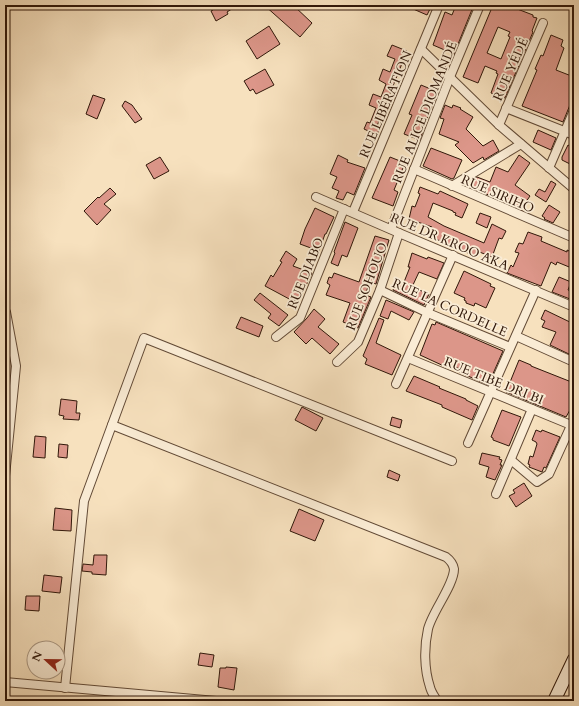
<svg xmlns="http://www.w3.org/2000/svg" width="579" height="706" viewBox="0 0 579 706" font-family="Cardo,serif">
  <rect width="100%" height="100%" fill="#f7e1be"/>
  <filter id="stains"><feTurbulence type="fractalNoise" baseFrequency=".005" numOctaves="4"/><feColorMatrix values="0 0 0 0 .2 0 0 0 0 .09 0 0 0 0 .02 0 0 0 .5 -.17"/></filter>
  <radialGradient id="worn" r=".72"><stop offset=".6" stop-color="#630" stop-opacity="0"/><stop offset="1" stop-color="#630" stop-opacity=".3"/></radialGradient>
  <g fill="#dc9689" stroke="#301709" fill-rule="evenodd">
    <path d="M210,5H238L227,12L228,14L216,21L211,11L213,10Z"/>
    <path d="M264,5H293L312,23L300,37Z"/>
    <path d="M404,5H432L427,15Z"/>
    <path d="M456,5H469L473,7L454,54L433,45L445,12L452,15Z"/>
    <path d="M493,5H513L512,7L533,15V17L537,18L532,31L533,32L505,98L491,93L498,74L496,73L497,71L485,66L478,83L463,77ZM498,27L510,32L508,36L510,37L501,59L487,53Z"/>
    <path d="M269,26L280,44L257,59L246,41Z"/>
    <path d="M551,35L563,40L561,46L564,48L556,70L574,77V95L563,122L522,106L537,70L535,69L541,55L543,56Z"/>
    <path d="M392,45L407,51L377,126L380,127L377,135L364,129L367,122L370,123L376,108L369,105L373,94L381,97L386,84L379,80L383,69L390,72L395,59L387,56Z"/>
    <path d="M265,69L274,85L256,94L253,89L250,91L244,81Z"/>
    <path d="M421,85L438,92L423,128H424L420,140L404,134L412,115L409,114Z"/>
    <path d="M93,95L105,99L97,119L86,114Z"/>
    <path d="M125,101L132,105L142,119L135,123L122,106Z"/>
    <path d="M445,105L452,108L453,105L461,108L460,109L473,117L466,129L483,146L493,140L499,151L484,160L483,157L473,163L455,145L459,142L439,134L444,119L440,118Z"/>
    <path d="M538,130L556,138L551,150L533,142Z"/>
    <path d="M568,145L574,148V166L562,160V157Z"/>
    <path d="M431,148L462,160L454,178L452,179L423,166Z"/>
    <path d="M338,155L348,160L347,162L365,168L354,195L347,192L343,200L336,198L339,191L332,188L337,177L330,174Z"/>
    <path d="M519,155L530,163L515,185L530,196L521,209L509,204L499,197L498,199L470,187L473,179L477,177L490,182L496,167L508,172Z"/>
    <path d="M160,157L169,171L154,179L146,165Z"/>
    <path d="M390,157L405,163L394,190L398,192L393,206L372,198Z"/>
    <path d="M551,181L556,184L546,202L535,195L539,189L545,192Z"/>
    <path d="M420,187L438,194L440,191L468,204L462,218L455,215L456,213L453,212V211L433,203L428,217L444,226L484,243L492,224L506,231L502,239L499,238L492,257L477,251L475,256L446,244L428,235L432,227L409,219L412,206L415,207L420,194L418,193Z"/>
    <path d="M110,188L116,194L104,204L111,210L97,225L84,211L98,197L99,198Z"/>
    <path d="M549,205L560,212L553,223L544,219L545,218L542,216Z"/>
    <path d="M315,208L334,217L326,234H325L319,251L300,244L305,229Z"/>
    <path d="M480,213L491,217L487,228L476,223Z"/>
    <path d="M345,222L358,228L347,257L342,255L338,266L331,263L335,253L334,252Z"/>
    <path d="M528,232L542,237L541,241L567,252V250L574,253V269L557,262L556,265L551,262L541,286L507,273L511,265L513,267L519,253L515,252L519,243L523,244Z"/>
    <path d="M375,236L389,240L376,284L370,282L365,295L371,297L358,328L343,322L350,303L326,295L330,285L327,283L329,277L332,278L334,273L359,282Z"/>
    <path d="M286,251L297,259L293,266L312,273L300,298L293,301L265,286L271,275L273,277L282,262L280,261Z"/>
    <path d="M412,253L427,259L428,257L444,263L437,279L419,272L412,287L429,294L424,305L393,290L397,280L404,282L410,267H408Z"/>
    <path d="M464,271L491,284L490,286L495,288L486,308L475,303L474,306L466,303V301L464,300L465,298L454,293Z"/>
    <path d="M559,277L571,282L568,290L573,292L570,299L552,292Z"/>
    <path d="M260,293L288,315L279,326L268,318L271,314L254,300Z"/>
    <path d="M386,300L414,312L409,320L391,311L388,319L380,316Z"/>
    <path d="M314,309L325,319L318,327L339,344L330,354L312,338L306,344L294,332L307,318Z"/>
    <path d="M545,310L574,324V348L571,355L550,345L556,332L542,327L545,321L541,319Z"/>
    <path d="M241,317L263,326L259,337L236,328Z"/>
    <path d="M379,318L384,320L376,343L401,355L392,375L365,364L367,359L363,356Z"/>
    <path d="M436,322L503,351L488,385L459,372L460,369L447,364L446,367L420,355L432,324L435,325Z"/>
    <path d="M519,360L531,365V366L574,383V403L566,417L506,392Z"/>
    <path d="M414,376L440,387L439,388L466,399V400L478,406L472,420L442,407V405L406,391Z"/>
    <path d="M61,399L77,401L76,413H80L79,420L63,419L64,416L59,415Z"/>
    <path d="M302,407L323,418L316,431L295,420Z"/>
    <path d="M502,410L521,417L509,446L493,440V438L491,437Z"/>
    <path d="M392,417L402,420L400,428L390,425Z"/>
    <path d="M536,430L541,432L542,430L560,437L546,468L544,467L542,472L529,467L530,465L528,464L530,456L533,457L537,444L536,442L532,440Z"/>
    <path d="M35,436L46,437L45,458L33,457Z"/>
    <path d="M59,444L68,445L67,458L58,457Z"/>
    <path d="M482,453L500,457L499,459L502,460L500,465H502L495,480L486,477L489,467L479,464Z"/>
    <path d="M389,470L400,475L398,481L387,477Z"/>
    <path d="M524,483L532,496L516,507L509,496L515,493L513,490Z"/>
    <path d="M55,508L72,510L71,531L53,530Z"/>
    <path d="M299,509L324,520L315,541L290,531Z"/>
    <path d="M94,555H107L106,575L92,574V572L82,571L83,564L93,565Z"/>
    <path d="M44,575L62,577L60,593L42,591Z"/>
    <path d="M26,596H40L39,611L25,610Z"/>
    <path d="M200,653L214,655L212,667L198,665Z"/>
    <path d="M226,667L237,668L234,690L218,687L220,668H226Z"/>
  </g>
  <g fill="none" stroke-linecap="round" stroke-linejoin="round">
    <g stroke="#624a36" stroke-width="10">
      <g id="street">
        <path d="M421,49L499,125L574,189"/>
        <path d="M506,108L574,135"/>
        <path d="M499,125L543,23"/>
        <path d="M549,168L574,110"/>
        <path d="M414,169L574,238"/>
        <path d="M452,186L521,144"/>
        <path d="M316,197L399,233L574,307"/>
        <path d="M353,212L439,5"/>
        <path d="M391,229L450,77L480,5"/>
        <path d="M380,290L428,313L510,347"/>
        <path d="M5,311L6,312L16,366L5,476"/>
        <path d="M516,336L574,362"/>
        <path d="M276,337L300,318L344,209"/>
        <path d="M408,358L571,425"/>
        <path d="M337,362L358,342L380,290L399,233"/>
        <path d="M396,384L453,255"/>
        <path d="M112,425L446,557C450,560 453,563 454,569C454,585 432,612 428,629C424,647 424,669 430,687C431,692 435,697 437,701"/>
        <path d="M468,443L536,290"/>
        <path d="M511,460L537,482L549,474L574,419"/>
        <path d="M496,494L532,409"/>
        <path d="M5,682L216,701"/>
        <path d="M65,688L84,501L144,338L452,461"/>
      </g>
    </g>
    <g stroke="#301709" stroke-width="14">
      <path id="secondary" d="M554,701L574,659"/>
    </g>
    <use href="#street" stroke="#faecd5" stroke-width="8"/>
    <use href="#secondary" stroke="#faecd5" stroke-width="12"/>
  </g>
  <g text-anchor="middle" stroke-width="3.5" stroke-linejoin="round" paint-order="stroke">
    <g font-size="13" fill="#301709" stroke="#faecd5">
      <text transform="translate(510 69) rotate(-66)" y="5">RUE YÉDÉ</text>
      <text transform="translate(385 104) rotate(-67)" y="5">RUE LIBÉRATION</text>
      <text transform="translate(424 112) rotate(-68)" y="5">RUE ALICE DIOMANDÉ</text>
      <text transform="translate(498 193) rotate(23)" y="5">RUE SIRIHO</text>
      <text transform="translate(450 241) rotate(23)" y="5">RUE DR KROO AKA</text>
      <text transform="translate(305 273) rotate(-68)" y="5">RUE DIABO</text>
      <text transform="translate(366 286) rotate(-69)" y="5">RUE SOHOUO</text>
      <text transform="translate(450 307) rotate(24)" y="5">RUE LA CORDELLE</text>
      <text transform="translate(494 380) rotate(22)" y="5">RUE TIBE DRI BI</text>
    </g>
  </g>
  <rect width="579" height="706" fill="none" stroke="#f7e1be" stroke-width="20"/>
  <rect x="6" y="6" width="567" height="694" fill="none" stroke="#301709" stroke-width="2"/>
  <rect x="10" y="10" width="559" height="686" fill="none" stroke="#301709"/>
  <g transform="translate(46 660) rotate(292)"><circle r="19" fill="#faecd5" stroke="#a99783"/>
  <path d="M0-3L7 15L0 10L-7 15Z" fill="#8f2418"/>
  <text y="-6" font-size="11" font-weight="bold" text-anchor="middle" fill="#301709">N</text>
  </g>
  <rect width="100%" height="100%" filter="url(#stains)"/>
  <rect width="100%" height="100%" fill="url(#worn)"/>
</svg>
